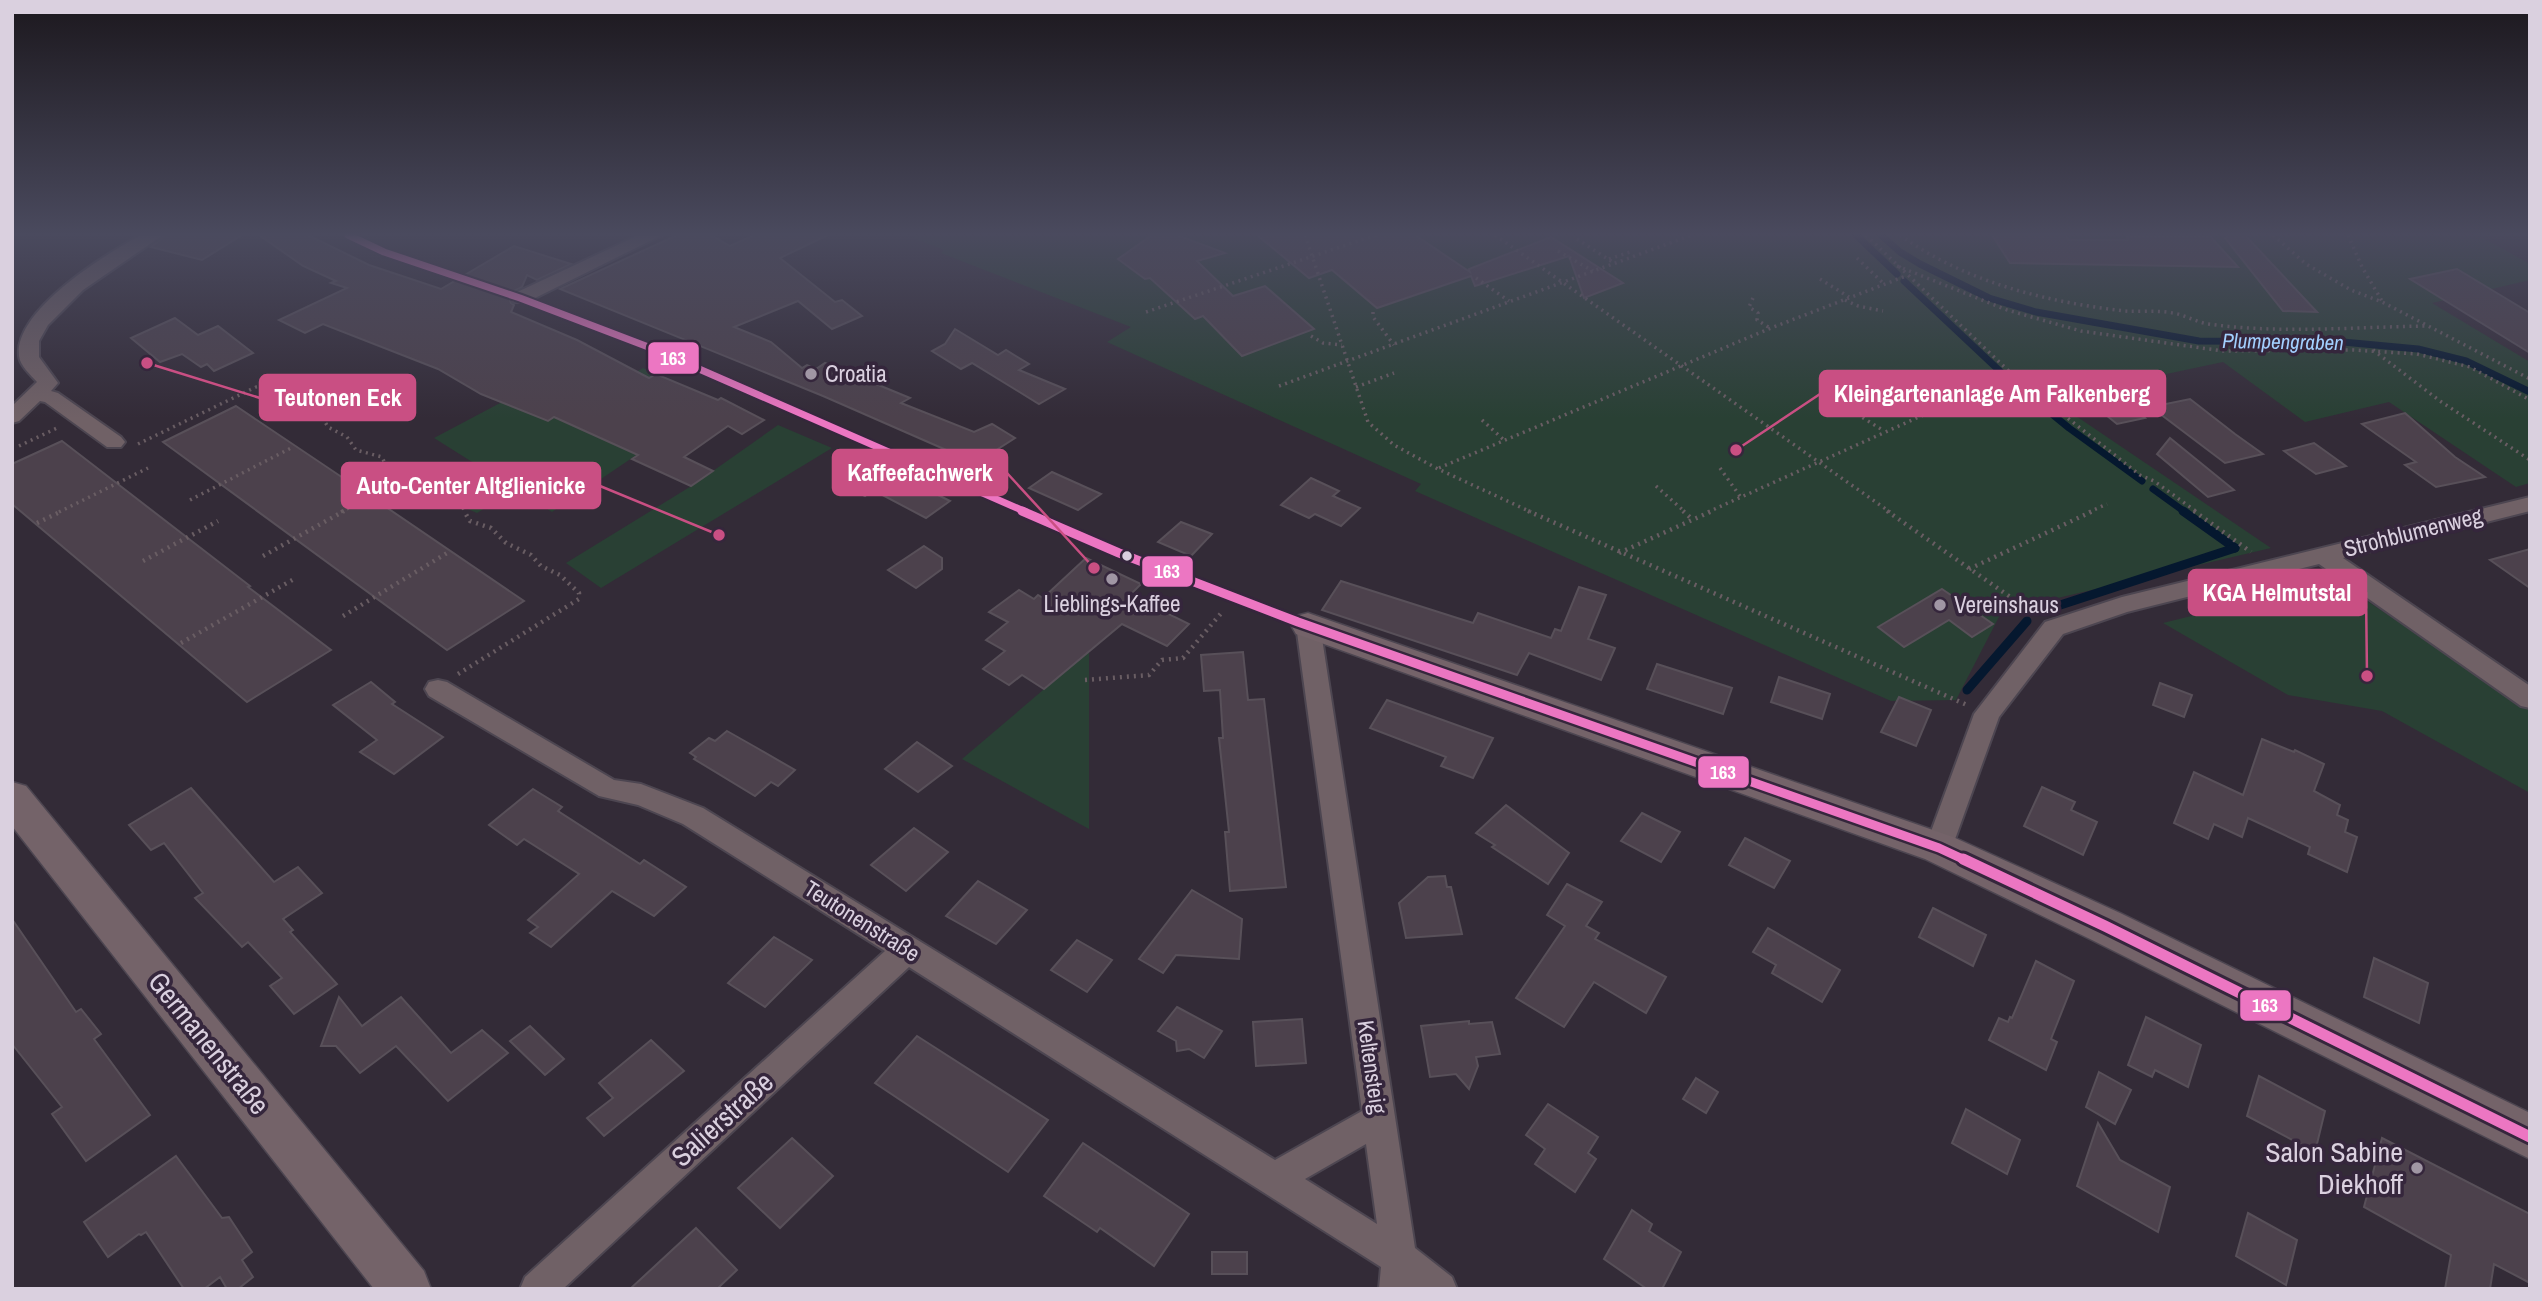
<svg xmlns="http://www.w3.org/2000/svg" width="2542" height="1301" viewBox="0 0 2542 1301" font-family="'Archivo Narrow',sans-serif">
  <rect width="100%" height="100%" fill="#332b37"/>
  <g fill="#294034">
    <path d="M918,235H2478L2530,264V280L2432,303L2530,362V483L2516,487L2389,402L2305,422L2223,362L2058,397L2076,416L2271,548L2002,611L1956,700L1891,701L1415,491L1421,484L1107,342L1131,327L941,253L944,250L913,238Z"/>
    <path d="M643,368L718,400L552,512L434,438L502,402L548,420Z"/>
    <path d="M778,425L832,448L601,588L566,563L693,485Z"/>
    <path d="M475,469L512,492L477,513L435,495V490Z"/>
    <path d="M2336,580L2530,710V793L2382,711L2288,695L2163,623Z"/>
    <path d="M1089,651V829L962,759Z"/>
  </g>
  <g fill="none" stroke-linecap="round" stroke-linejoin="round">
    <g stroke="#05182f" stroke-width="7">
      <path d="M1856,235L1897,274"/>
      <path d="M1881,235L1900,252L1920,264L1989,298L2036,312L2199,341L2343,342L2418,349L2466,361L2530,392"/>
      <path d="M1904,281L2004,375"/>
      <path d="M2009,379L2069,428L2142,481"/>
      <path d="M2153,489L2185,512"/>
    </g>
    <g stroke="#05182f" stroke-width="9">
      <path d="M2183,511L2235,548"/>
      <path d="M2042,611L2235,548"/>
      <path d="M1967,690L2027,621"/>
    </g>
  </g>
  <g fill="#4c414c" stroke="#585059" stroke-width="2">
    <path d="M166,235H242L202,260L151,247Z"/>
    <path d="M259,235H308L369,265L441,289L514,246L571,264L537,280L527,275L522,287L512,292L509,297L511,303L514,305L511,312L577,340L649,378L656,374L718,400L721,398L764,420L742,434L728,426L684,457L713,471L691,486L632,459L638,455L554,417L548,421L481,394L438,369L323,324L305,333L279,320L347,288L331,283L336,281L303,266Z"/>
    <path d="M677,235H711L730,246L754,235H828L780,258L835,302L842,300L862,316L832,329L798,301L734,327L771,342L802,368L807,365L816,369L825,363L910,398L901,403L974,432L992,424L1015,438L976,463L823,396L560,289Z"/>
    <path d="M1152,235H1177L1225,253L1197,261L1233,296L1265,286L1314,329L1242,356L1203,316L1195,319L1150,278L1145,279L1118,259Z"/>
    <path d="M1257,235H1415L1470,272L1469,269L1551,237L1623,283L1584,298L1569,256L1475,286L1471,276L1377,308L1332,270L1309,278Z"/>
    <path d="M1992,235H2065L2069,240H2128L2126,236H2210L2238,267L2010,263Z"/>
    <path d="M2227,235H2245L2317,312L2283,311L2225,238Z"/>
    <path d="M2457,269L2530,313V353L2410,279Z"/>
    <path d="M175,318L198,335L218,326L253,353L214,371L207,364L201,367L182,354L160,362L131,338Z"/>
    <path d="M955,329L998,355L1006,350L1029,364L1019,370L1065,389L1039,404L972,363L961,369L932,351L945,344Z"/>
    <path d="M2117,396L2145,418L2117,424L2090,402Z"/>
    <path d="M2190,399L2235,434L2263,454L2225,463L2151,407Z"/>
    <path d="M236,406L358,488L524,601L447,650L163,442Z"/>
    <path d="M2405,413L2455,457L2485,477L2436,487L2405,465L2416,462L2362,424Z"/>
    <path d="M2170,438L2234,490L2208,497L2157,454Z"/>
    <path d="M62,441L250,586L248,587L331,650L247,702L12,504V464Z"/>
    <path d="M2314,443L2346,466L2316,474L2284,451Z"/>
    <path d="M866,462L908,480L950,501L926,518L873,490L865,496L835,482Z"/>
    <path d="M1052,472L1101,494L1078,510L1029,488Z"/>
    <path d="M1311,478L1339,491L1333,496L1360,508L1341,526L1315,514L1309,518L1281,505Z"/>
    <path d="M1181,522L1212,534L1191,556L1158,542Z"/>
    <path d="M924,546L942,558V569L916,588L888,570Z"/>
    <path d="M2530,549V588L2490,560Z"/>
    <path d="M1086,558L1141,584L1130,595L1189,624L1167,646L1122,624L1044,689L1022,675L1009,685L983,669L1005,651L986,640L1008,622L989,612L1019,590L1034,599L1038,595L1043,598Z"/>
    <path d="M1341,581L1473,623L1478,613L1551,638L1555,629L1561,631L1579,587L1606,595L1588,639L1615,648L1601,680L1529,653L1517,675L1322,610Z"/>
    <path d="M1942,589L1993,624L1972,637L1949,620L1904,647L1878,627Z"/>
    <path d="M1243,652L1248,700L1264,699L1286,887L1230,891L1225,832H1229L1219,738H1223L1220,690L1204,691L1201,655Z"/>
    <path d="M1657,664L1732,688L1723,714L1647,689Z"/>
    <path d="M1779,677L1830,694L1822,719L1771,702Z"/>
    <path d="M371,682L395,702L392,704L443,737L394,774L360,752L377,740L333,705Z"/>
    <path d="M2160,683L2192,695L2184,717L2153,705Z"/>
    <path d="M1899,697L1931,710L1916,746L1881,732Z"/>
    <path d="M1387,700L1493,738L1473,778L1441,766L1446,757L1370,728Z"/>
    <path d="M727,731L757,748L795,770L778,786L771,782L755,796L694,759L696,757L690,753L709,738L715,741Z"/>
    <path d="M2262,739L2294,752L2295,750L2324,764L2314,791L2340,805L2337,815L2348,820L2345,832L2357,837L2347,872L2308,854L2310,847L2248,818L2242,837L2214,824L2208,839L2174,823L2194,772L2243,795Z"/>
    <path d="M917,742L952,766L918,792L885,769Z"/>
    <path d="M2042,787L2075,802L2071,810L2097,822L2083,855L2024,826Z"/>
    <path d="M191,788L274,882L298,867L322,893L283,919L293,930L290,932L337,984L294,1014L270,986L282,978L248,942L242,947L195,898L203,893L164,843L151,850L129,825Z"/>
    <path d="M533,789L562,807L558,811L640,864L644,860L686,887L654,916L612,891L551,947L530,933L538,927L528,920L579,874L524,839L517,845L489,825Z"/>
    <path d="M1506,805L1569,853L1548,884L1492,847L1495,845L1476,833Z"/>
    <path d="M1642,813L1680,832L1661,862L1621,841Z"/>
    <path d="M914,828L948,852L906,891L871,865Z"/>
    <path d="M1745,838L1790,861L1774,888L1729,865Z"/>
    <path d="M1445,876L1447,887H1451L1462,934L1406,938L1399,903L1428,877Z"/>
    <path d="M978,881L1027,910L996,944L946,916Z"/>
    <path d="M1567,884L1602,902L1586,926L1599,933L1595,939L1666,977L1646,1013L1594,982L1564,1027L1516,998L1565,926L1547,915Z"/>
    <path d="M1192,890L1242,919L1239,959L1176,955L1163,973L1139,959Z"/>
    <path d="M1933,908L1986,935L1973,966L1919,937Z"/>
    <path d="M12,919L76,1012L81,1009L101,1034L94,1039L150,1115L86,1161L52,1114L62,1107L12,1044Z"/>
    <path d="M1768,928L1840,970L1822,1002L1772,973L1776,965L1753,952Z"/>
    <path d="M774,937L812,960L765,1007L728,983Z"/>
    <path d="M1077,940L1112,960L1087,992L1051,970Z"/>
    <path d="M2374,958L2428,983L2419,1023L2364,997Z"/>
    <path d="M2036,961L2074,981L2051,1039L2057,1042L2046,1070L1989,1040L1999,1018L2008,1022L2010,1017L2012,1018Z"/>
    <path d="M339,997L362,1026L401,997L451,1053L482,1030L508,1053L448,1101L396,1046L360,1073L336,1046H321Z"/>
    <path d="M1177,1007L1222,1031L1204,1058L1189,1049L1177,1051L1176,1041L1158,1031Z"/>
    <path d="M2146,1017L2201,1045L2188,1087L2155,1070L2152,1077L2128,1065Z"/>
    <path d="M1302,1019L1306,1063L1256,1066L1253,1022Z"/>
    <path d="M1469,1021V1024L1492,1022L1500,1054L1476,1057L1478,1066L1469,1089L1456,1074L1430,1077L1421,1026Z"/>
    <path d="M530,1026L564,1059L545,1075L510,1041Z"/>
    <path d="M917,1036L1048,1120L1008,1172L875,1083Z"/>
    <path d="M651,1040L684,1071L604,1136L587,1118L613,1098L599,1083Z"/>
    <path d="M2099,1072L2131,1090L2115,1124L2086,1107Z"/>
    <path d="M2259,1076L2325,1111L2315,1152L2247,1116Z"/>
    <path d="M1696,1078L1718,1092L1706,1113L1683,1099Z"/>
    <path d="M1548,1104L1598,1137L1588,1153L1596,1159L1575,1192L1535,1164L1545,1149L1526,1135Z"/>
    <path d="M1966,1109L2020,1140L2007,1174L1952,1143Z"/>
    <path d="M2098,1123L2120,1160L2170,1187L2158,1232L2077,1186Z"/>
    <path d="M792,1138L833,1176L780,1228L738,1188Z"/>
    <path d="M2382,1138L2530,1214V1283L2494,1264L2490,1289H2445L2451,1255L2364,1207Z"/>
    <path d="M1083,1143L1189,1214L1154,1266L1100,1228L1097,1232L1044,1196Z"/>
    <path d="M176,1156L222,1218L229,1217L252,1252L242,1260L253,1277L238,1289H227L220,1277L204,1289H184L146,1232L141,1235L139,1234L108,1257L84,1222Z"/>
    <path d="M1632,1210L1652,1224L1649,1231L1681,1252L1662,1289H1647L1604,1259Z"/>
    <path d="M2248,1213L2297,1240L2286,1285L2236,1256Z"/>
    <path d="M696,1228L737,1270L717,1289H630Z"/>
    <rect x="1212" y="1252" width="35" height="22"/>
  </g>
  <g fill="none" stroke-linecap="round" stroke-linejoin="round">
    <g stroke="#4d4651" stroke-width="4">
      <g id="street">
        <path d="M141,235H163L83,290L48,325L39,341V357L58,383L51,391L58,393L121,437L125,442L121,447H107L45,402L40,401L19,421L12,423V406L37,382C31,375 20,366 19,356C14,310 106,254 141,235Z"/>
        <path d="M639,235H662L527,302H513L511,298L513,294Z"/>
        <path d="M2530,497V511L2343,558L2530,686V708L2521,706L2319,564L2127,612L2063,634L1999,717L1949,856L1939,859L1929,856L1925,848L1974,714L2045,622L2122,597Z"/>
        <path d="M1308,616L1317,619L1320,625L1415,1248L1452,1277L1457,1289H1379L1381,1267L909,967L563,1289H520L525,1277L885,951L683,824L638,805L599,796L429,696L425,689L429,682L438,680L447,682L614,780L641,784L703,808L1275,1160L1362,1111L1296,625L1299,619ZM1366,1144L1377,1224L1305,1179Z"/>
      </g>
    </g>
    <g stroke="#4d4651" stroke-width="3">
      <g id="secondary">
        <path d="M1308,613L1953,837L2120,913L2530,1113V1159L2090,939L1925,859L1296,634L1291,625L1296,616Z"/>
        <path d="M12,782L26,786L424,1271L431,1289H374L12,826Z"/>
      </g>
    </g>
    <g stroke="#695d63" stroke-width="3.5" stroke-dasharray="2 4.5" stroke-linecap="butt">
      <path d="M1305,235L1368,422L1394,445L1438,469L1531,512"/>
      <path d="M1495,235L1890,512"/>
      <path d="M1866,235L2013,375L2140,475L2154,481L2197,512"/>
      <path d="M1900,235C1965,282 2046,302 2125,311C2140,312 2157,310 2173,313C2185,315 2196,322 2208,324C2280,334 2355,327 2427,326"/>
      <path d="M2273,235L2306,264L2351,290L2382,302L2530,379"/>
      <path d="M2348,235L2362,267L2382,301"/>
      <path d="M1577,239L1614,263"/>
      <path d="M1558,251L1593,271"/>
      <path d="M1857,258L1883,283"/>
      <path d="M1609,259L1630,252"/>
      <path d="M1897,266L2007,310L2081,331L2223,351L2353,350L2417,354L2470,367L2530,400"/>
      <path d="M1476,278L1509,301"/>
      <path d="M1820,279L1849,297"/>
      <path d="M1753,298L1749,307L1758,313L1757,320L1770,328"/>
      <path d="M1845,300L1858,306L1883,311"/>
      <path d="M1146,312L1376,235"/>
      <path d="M1373,312V317L1394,345"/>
      <path d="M1311,336L1323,343L1342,345"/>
      <path d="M2373,350L2440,401L2530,460"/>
      <path d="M1921,375L1915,378L1925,391L1946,402"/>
      <path d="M1279,386L1692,235"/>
      <path d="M1356,387L1394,373"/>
      <path d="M1888,390L1922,414"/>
      <path d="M1846,407L1884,431"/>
      <path d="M1482,420L1504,440"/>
      <path d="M138,444L256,387C281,384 278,390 294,405C300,410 313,412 321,415L328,427L347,437L356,450L382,457L387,468L402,477L401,484L418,490L428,501L461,504L465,512"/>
      <path d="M19,446L57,428"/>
      <path d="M1439,468L1771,328L1906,276"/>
      <path d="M1720,468L1742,499"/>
      <path d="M1656,486L1685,512"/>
      <path d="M190,500L293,447"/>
      <path d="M59,512L148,468"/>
      <path d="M341,512L401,479"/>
      <path d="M1708,512L2012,375"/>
      <path d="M2089,512L2107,504"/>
    </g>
    <g stroke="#695d63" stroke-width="4.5" stroke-dasharray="2 5" stroke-linecap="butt">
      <path d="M1528,511L1967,705"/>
      <path d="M1683,511L1692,519"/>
      <path d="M1887,511L2036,615"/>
      <path d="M2194,511L2251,552"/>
      <path d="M37,523L62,511"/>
      <path d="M1619,553L1712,511"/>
      <path d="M263,556L344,511"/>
      <path d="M143,561L218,521"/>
      <path d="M1969,569L2093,511"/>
      <path d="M343,616L447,553"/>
      <path d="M181,643L294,579"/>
      <path d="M458,674L579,599V593L560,575L541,566L531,555L506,543L491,528L470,521L464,511"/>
      <path d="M1085,680L1149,675L1162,660L1183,658L1223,611"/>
    </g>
    <use href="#street" fill="#706166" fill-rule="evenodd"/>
    <use href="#secondary" fill="#746369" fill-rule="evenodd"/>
    <g stroke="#35263c" stroke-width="11">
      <path id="bus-1-far2" d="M348,235L384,252L520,298L651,348L1026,512"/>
    </g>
    <g stroke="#35263c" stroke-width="14">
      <path id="bus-1-far1" d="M1022,511L1119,553L1298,622L1939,848L1967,861"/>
    </g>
    <g stroke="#35263c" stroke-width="17">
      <path id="bus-1" d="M1963,859L2105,926L2530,1137"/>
    </g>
    <use href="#bus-1-far2" stroke="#ec76c2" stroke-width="7"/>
    <use href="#bus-1-far1" stroke="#ec76c2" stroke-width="9"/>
    <use href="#bus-1" stroke="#ec76c2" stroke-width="11"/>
  </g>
  <linearGradient id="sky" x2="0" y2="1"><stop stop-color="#1c181e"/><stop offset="0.56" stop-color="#4a4a5e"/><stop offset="1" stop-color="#4a4a5e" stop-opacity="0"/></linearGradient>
  <rect width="2542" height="418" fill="url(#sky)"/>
  <g fill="#a096a4" stroke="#35263c" stroke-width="2.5">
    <circle cx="811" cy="374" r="7"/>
    <circle cx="1112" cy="579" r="7"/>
    <circle cx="1940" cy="605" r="7"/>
    <circle cx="2417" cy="1168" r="7"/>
  </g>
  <circle fill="#dad0df" stroke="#35263c" stroke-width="2.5" cx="1127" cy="556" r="6"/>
  <g text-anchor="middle" stroke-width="7" stroke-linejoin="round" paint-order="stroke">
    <g font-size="21" font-style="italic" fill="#a2cffe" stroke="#35263c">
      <text transform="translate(2283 342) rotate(1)" y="7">Plumpengraben</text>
    </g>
    <g font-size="23" fill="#dad0df" stroke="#35263c" text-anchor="start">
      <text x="825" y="382">Croatia</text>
      <text x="1112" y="612" text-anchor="middle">Lieblings-Kaffee</text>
      <text x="1954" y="613">Vereinshaus</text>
    </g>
    <g font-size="23" fill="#dad0df" stroke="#35263c">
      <text transform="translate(2413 532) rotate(-14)" y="8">Strohblumenweg</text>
      <text transform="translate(862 921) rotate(32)" y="8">Teutonenstraße</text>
      <text transform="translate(1372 1067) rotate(82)" y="8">Keltensteig</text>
    </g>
    <g font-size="28" fill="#dad0df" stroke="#35263c">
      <text transform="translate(209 1043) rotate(51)" y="10">Germanenstraße</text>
      <text transform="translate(722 1119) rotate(-42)" y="10">Salierstraße</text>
    </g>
    <g font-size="28" fill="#dad0df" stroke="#35263c" text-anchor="end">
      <text x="2403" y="1162">Salon Sabine<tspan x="2403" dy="32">Diekhoff</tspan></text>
    </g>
  </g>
  <path fill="none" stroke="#c94f83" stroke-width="2.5" d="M1736 450L1820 394M147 363L260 398M1094 568L1007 473M719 535L600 486M2367 676L2366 592"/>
  <g fill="#c94f83" stroke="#35263c" stroke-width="2.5">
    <circle cx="1736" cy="450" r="7"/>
    <circle cx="147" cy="363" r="7"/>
    <circle cx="1094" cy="568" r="7"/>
    <circle cx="719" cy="535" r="7"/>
    <circle cx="2367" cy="676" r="7"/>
  </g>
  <g fill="#c94f83" stroke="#c94f83" stroke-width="2.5">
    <rect x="1820" y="371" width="345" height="45" rx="7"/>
    <rect x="260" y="375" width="155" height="45" rx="7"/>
    <rect x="833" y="450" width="174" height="45" rx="7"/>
    <rect x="342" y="463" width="258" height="45" rx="7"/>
    <rect x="2189" y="570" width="177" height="45" rx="7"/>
  </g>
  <g font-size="24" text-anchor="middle" font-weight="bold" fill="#fff">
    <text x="1992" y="402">Kleingartenanlage Am Falkenberg</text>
    <text x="338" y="406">Teutonen Eck</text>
    <text x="920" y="481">Kaffeefachwerk</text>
    <text x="471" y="494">Auto-Center Altglienicke</text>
    <text x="2277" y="601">KGA Helmutstal</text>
  </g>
  <g stroke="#35263c" stroke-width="2.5">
    <rect x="647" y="341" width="53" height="34" rx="7" fill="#ec76c2"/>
    <rect x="1141" y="555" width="53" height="33" rx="7" fill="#ec76c2"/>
    <rect x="1697" y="755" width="53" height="34" rx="7" fill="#ec76c2"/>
    <rect x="2239" y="989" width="53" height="33" rx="7" fill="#ec76c2"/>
  </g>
  <g font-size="19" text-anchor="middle" font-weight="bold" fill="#fff">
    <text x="673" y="365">163</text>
    <text x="1167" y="578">163</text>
    <text x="1723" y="779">163</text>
    <text x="2265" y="1012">163</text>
  </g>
  <rect width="2542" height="1301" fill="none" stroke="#dad0df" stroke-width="28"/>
</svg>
